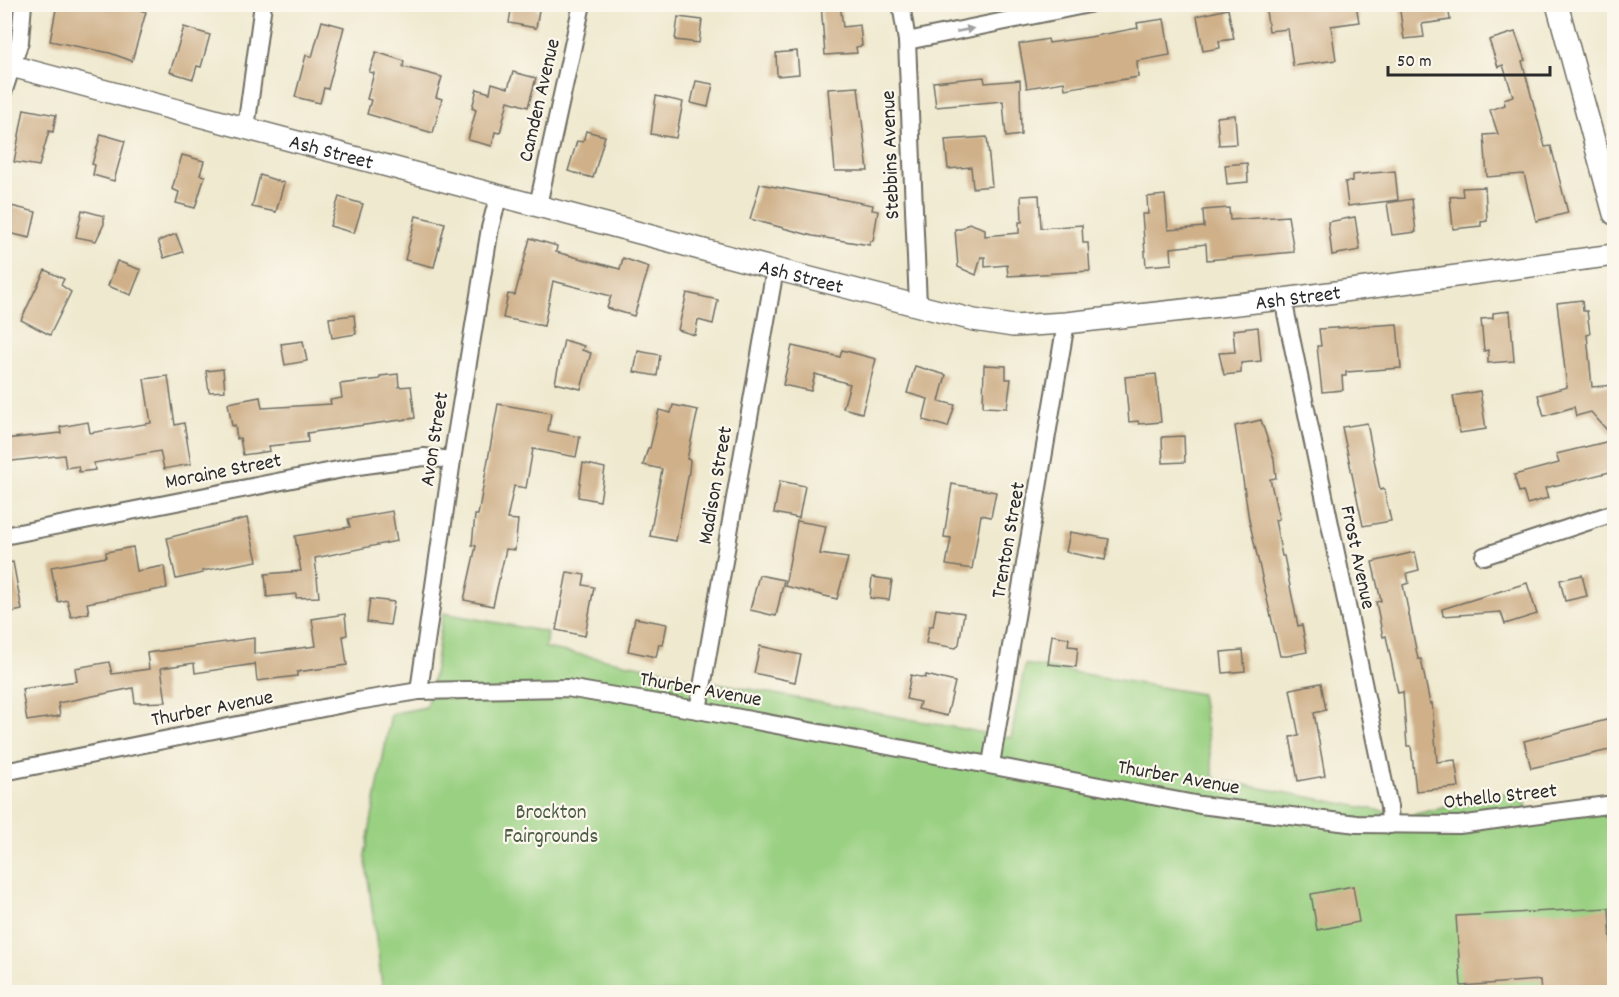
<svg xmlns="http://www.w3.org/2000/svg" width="1619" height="997" viewBox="0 0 1619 997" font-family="Dekko,sans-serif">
  <rect width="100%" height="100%" fill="#fbf7ec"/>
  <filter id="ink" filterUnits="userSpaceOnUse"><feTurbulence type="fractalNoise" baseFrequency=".0167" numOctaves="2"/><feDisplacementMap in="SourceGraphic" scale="12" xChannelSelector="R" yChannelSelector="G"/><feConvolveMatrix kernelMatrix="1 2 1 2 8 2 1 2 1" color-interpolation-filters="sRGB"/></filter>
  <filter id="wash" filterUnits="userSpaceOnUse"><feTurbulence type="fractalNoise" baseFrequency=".008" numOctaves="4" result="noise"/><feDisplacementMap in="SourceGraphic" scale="24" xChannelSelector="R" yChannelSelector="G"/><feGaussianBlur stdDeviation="1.35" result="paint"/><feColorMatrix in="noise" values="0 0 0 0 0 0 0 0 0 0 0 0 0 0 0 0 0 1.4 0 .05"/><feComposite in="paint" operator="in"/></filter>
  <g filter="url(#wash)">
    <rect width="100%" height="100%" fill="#efe9cf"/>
    <path fill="#99d081" stroke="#627e56" stroke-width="1.5" d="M443,613L547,632L545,648L673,672V675L1011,738L1025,664L1201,694L1214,779L1408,816L1523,789L1529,819L1614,795V992H383L365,855L391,714L426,707L435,669Z"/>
    <g id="blocks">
      <g fill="#cfb089">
        <path d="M57,4H118L146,12L132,61L110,53L50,41Z"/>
        <path d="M512,4H537L536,9L539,10L536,28L509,23Z"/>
        <path d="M821,4H840L843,27L860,25L862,46L856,47L857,53L825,55Z"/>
        <path d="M1265,4H1356L1359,22L1331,26L1336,60L1293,66L1288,29L1269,31Z"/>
        <path d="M1399,4H1448L1450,20L1422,24L1424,37L1404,39Z"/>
        <path d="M1228,9L1234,39L1219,41L1220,48L1203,51L1197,16Z"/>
        <path d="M678,17L702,20L699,43L675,40Z"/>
        <path d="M1164,19L1170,55L1137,61L1138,77L1065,89L1064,82L1027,88L1019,44L1048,39L1049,43L1090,37L1138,28L1137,23Z"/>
        <path d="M322,21L344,27L328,89L324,88L320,103L295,97L306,55L312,57Z"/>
        <path d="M184,27L210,35L201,67L197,66L193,79L170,72Z"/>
        <path d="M1515,32L1525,60L1522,61L1545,147L1551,146L1568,213L1536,221L1524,174L1487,177L1484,135L1498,134L1490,110L1505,105L1504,99L1513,96L1503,65L1498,67L1489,40Z"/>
        <path d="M797,51L799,74L777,76L776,53Z"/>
        <path d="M376,52L404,61L403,67L442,77L436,97L442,99L433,133L367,114L371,100L367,99L374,73L369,72Z"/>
        <path d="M513,72L536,78L528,107L508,101L500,133L495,132L492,146L468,140L476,110L472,108L477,89L490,93L492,83L508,88Z"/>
        <path d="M984,77L985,83L1020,80L1021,135L1006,137L1003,101L936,107L933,82Z"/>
        <path d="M696,81L713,84L708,107L691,103Z"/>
        <path d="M858,87L868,171H835L828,89Z"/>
        <path d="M656,96L683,102L676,138L651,134Z"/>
        <path d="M24,109L56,115L53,132L49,131L39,166L14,162Z"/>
        <path d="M1235,115L1237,144L1219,145L1217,117Z"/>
        <path d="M586,131L605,136L593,178L568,171L577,141L583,142Z"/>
        <path d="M101,134L125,141L114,181L93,175L95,165L92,164Z"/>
        <path d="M987,137L992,186L973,188L971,167L948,169L945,140Z"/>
        <path d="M182,155L204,161L200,175L205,176L195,208L176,203L179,192L172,189Z"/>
        <path d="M1247,163L1248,182L1227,184L1225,165Z"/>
        <path d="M1395,171L1398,200L1348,206L1345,182L1352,181V175Z"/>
        <path d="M260,175L284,183L276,212L252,207Z"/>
        <path d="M760,184L873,205L872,210L878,211L873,241H870V245L813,236L750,219Z"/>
        <path d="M1485,187L1487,221L1481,222V226L1453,229L1450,197L1463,196L1462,188Z"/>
        <path d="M1039,195L1041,228L1082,225L1083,243H1088L1090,271L1008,276L1007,265L985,267V257H981L976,275L958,267L955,229H961L969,223L985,229V236L1019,233V222H1022L1021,196Z"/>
        <path d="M1165,195L1168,230L1204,227L1203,210L1229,208L1230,220L1288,216L1294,252L1207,260L1206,244L1171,248L1172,264L1146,266L1142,214H1148L1147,197Z"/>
        <path d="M339,197L363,204L354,233L330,226Z"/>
        <path d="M1412,199L1416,232L1392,235L1387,203Z"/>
        <path d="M7,205L36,212L30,238L4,232Z"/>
        <path d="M82,210L104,216V224L96,241L76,237Z"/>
        <path d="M416,216L445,223L434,267L405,260Z"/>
        <path d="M1355,217L1360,250L1332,255L1328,222Z"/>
        <path d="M176,234L183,252L164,258L158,241Z"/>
        <path d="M530,238L557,246L556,252L620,269L623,258L649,267L634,316L607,308L611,296L553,281L544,326L503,318L508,294L515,295Z"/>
        <path d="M117,261L141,270L131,295L108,286Z"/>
        <path d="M45,270L64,279L61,285L71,292L50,335L21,320Z"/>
        <path d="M687,293L718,300L713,324L698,320L695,335L678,330Z"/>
        <path d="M1582,300L1583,311H1587L1590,334L1587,335L1592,387L1614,385V438L1591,412L1576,416L1574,407L1544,416L1538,395L1567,387L1557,303Z"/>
        <path d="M1510,311L1514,361L1488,363V350L1484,351L1481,319L1493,318V313Z"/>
        <path d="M354,315L356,334L332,338L329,318Z"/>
        <path d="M1397,324L1401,368L1346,372V376H1342L1343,390L1322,392L1317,346H1321L1319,329Z"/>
        <path d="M1258,327L1261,361L1241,363V373L1224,375L1219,353L1235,352L1233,330Z"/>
        <path d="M564,340L584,346L582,350L591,353L581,389L555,383Z"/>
        <path d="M303,341L307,361L285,365L281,344Z"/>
        <path d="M792,346L840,357L842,350L876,359L862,413L843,408L850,384L815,374L811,391L783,385Z"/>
        <path d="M638,351L660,355L657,376L634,372Z"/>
        <path d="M984,365L1006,366V379H1011L1007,408L983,407Z"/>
        <path d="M915,366L946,375L939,401L955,405L948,427L923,420L928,399L907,393Z"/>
        <path d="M223,369L225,391L209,392L206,371Z"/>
        <path d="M398,374L399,387L411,386L415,418L307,433L308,442L269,446L270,451L243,455L240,438L237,439L235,425L232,426L228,403L260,397L262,408L331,404L330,400L342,398L340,384L380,379V376Z"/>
        <path d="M1156,374L1161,422L1139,424L1138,421L1129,422L1125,377Z"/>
        <path d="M168,376L175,425L184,423L191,464L164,469L160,451L94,463L95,470L79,472L78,466L66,468L64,455L4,462V439L61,433L60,427L88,422L90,433L151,423L144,379Z"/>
        <path d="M1480,391L1486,429L1460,433L1453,396Z"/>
        <path d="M498,404L551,413L548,431L580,437L576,457L533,449L526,488L514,486L507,519L518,520L515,550L506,549L493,606L464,600L476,546L472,545L475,515H478Z"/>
        <path d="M673,405L698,410L687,459L690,460L689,472L676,541L650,536L662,469L643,465L648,448H650L659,410L671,413Z"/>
        <path d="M1261,420L1274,459L1276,478L1270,479L1279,519L1275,520L1282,556H1284L1298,626L1302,625L1307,652L1287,656H1280L1249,520L1235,426Z"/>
        <path d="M1367,423L1380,490L1384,489L1391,521L1363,526L1342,427Z"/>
        <path d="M1184,436L1185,462L1163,463L1162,437Z"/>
        <path d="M1614,440V471L1545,488L1548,498L1527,504L1523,491L1519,492L1514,475L1559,463L1556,454Z"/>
        <path d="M583,463L605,468L600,501L578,497Z"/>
        <path d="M780,481L805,486L799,518L774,513Z"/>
        <path d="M952,484L996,492L991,517L981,515L972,569L946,565L951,538L944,537Z"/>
        <path d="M392,511L397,541L315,558L319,597L296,598V594L267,597L265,574L301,571L295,536L350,527L348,519Z"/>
        <path d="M247,518L257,561L202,571L203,573L176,579L167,538Z"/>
        <path d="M797,521L826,526L820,554L848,558L837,599L785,586Z"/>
        <path d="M1070,532L1109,539L1105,560L1066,552Z"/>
        <path d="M133,547L137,571L164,566L167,588L87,603L89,613L71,617L67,600L58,602L51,567L106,557V552Z"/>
        <path d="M1415,552L1419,570L1407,573L1409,583L1403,585L1418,659H1421L1430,704L1432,703L1437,762L1455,760L1459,787L1416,791L1411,746H1407L1403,692L1398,693L1386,636L1383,637L1376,602L1381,601L1372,562Z"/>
        <path d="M13,562L22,610L4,614V563Z"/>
        <path d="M567,572L585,575L583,585L594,587L585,636L556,630Z"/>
        <path d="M759,575L784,580L776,616L750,610Z"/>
        <path d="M1582,575L1587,596L1565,601L1560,580Z"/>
        <path d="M872,577L892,580L889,600L870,598Z"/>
        <path d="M1527,583L1537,614L1505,624L1501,612L1443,616L1442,609Z"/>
        <path d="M370,599L394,602L390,625L367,622Z"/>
        <path d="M936,609L964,613L959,644L956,648L926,643L929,626H933Z"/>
        <path d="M345,614L347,635L343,636L347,665L297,672V676L257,681L255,662V664L195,673L194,663L161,668L166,702L135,703L133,688L58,703L60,716L27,721L22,689L77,681L75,668L109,662L112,674L149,669L147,653L254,638V654L316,646L312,619Z"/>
        <path d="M635,618L667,624L663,645L659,644L656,657L628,651Z"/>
        <path d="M1052,635L1069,638L1068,646L1078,647L1076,667L1048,664Z"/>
        <path d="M760,646L801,655L795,682L754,673Z"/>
        <path d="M1243,650L1245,671L1223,673L1221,652Z"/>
        <path d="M911,675L925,678L926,675L955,682L947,716L918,709L920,702L906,699Z"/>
        <path d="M1321,683L1326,710L1314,713L1325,776L1298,781L1290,737L1299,736L1290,689Z"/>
        <path d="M1614,718V749L1531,768L1524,741Z"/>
        <path d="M1353,886L1359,922L1317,930L1311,894Z"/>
        <path d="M1609,908L1614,993H1541L1540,980L1461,986L1456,916Z"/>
      </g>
    </g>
  </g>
  <g filter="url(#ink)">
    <use href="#blocks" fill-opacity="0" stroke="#706e64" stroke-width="1.5"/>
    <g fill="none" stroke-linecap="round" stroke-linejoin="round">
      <g stroke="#706e64" stroke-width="20">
        <g id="minor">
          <path d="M901,4L907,41L918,305"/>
          <path d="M907,41L1089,4"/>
          <path d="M4,90L20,41L23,4"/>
          <path d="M246,128L263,4"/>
          <path d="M538,205L582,4"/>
          <path d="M1283,299L1389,807L1390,825"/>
          <path d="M4,536L358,466L424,457L452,460"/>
          <path d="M1484,556L1614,513"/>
          <path d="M419,691L452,460L490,228L499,194"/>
          <path d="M698,710L775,269"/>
          <path d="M991,764L1066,323"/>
          <path d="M4,772L358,701L419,691L567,688L698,710L1200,805L1357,824L1459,825L1614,804"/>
        </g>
      </g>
      <g stroke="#706e64" stroke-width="24">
        <g id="tertiary">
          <path d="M1557,4L1614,214"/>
          <path id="s1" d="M4,64L775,269L974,320L1013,326L1066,323L1283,299L1614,255"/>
        </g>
      </g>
      <use href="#minor" stroke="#fff" stroke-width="16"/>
      <use href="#tertiary" stroke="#fff" stroke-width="21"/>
    </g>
    <defs><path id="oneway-solid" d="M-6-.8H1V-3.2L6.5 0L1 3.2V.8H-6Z" transform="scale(1.5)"/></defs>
    <use fill="#a0a0a0" href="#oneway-solid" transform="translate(965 30) rotate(-11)"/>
  </g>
  <g text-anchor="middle" stroke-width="4.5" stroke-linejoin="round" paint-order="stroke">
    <g font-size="21" fill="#2b2b2b" stroke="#fbf7ec">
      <text transform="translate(538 100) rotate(-77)" y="7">Camden Avenue</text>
      <text dy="7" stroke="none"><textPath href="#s1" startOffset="339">Ash Street</textPath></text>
      <text transform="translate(889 155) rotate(-92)" y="7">Stebbins Avenue</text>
      <text dy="7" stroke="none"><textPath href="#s1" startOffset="825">Ash Street</textPath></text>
      <text dy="7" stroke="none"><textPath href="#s1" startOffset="1329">Ash Street</textPath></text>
      <text transform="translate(433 439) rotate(-81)" y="7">Avon Street</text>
      <text transform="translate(223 470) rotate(-11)" y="7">Moraine Street</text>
      <text transform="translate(714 485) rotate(-80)" y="7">Madison Street</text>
      <text transform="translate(1007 540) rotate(-80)" y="7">Trenton Street</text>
      <text transform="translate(1359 557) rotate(78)" y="7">Frost Avenue</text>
      <text transform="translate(701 688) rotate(10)" y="7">Thurber Avenue</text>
      <text transform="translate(212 707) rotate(-11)" y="7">Thurber Avenue</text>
      <text transform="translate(1179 776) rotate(10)" y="7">Thurber Avenue</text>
      <text transform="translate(1500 795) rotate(-6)" y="7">Othello Street</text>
    </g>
    <g font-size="21" fill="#4c5d45" stroke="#fbf7ec">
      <text x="551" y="818">Brockton<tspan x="551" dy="24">Fairgrounds</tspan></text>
    </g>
  </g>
  <rect width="1619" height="997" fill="none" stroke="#fbf7ec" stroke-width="24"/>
  <path d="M1388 66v9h162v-9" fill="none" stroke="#2b2b2b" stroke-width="3"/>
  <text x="1397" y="66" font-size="18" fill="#2b2b2b" stroke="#fbf7ec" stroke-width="4.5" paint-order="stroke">50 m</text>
</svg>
